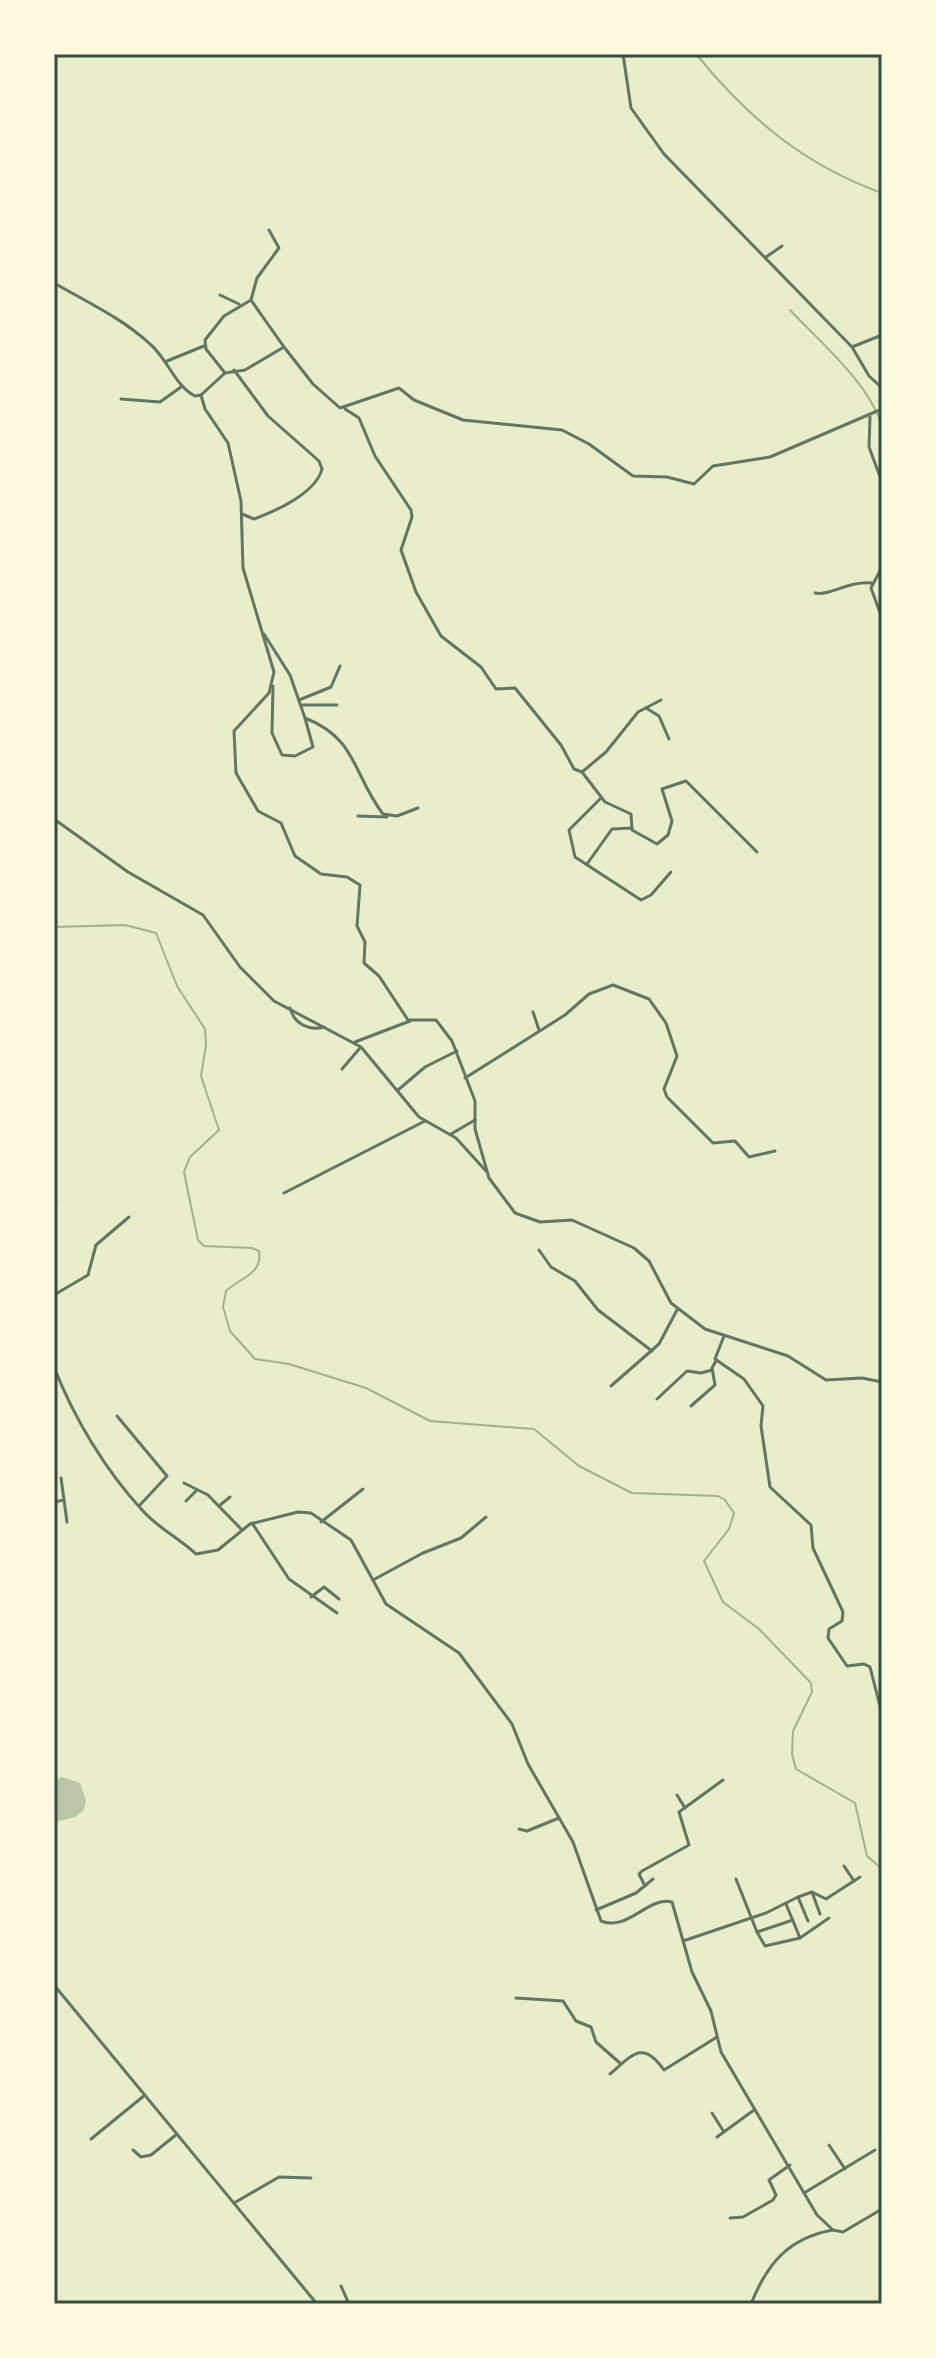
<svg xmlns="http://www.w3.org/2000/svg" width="936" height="2358" viewBox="0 0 936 2358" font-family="'Nunito Sans',sans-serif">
  <rect width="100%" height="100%" fill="#e9edc9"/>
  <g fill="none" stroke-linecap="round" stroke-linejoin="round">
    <g stroke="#a3b18a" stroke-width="2">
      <path d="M696,54C748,118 804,165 882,193"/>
      <path d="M790,310C821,343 868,382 882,426"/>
      <path d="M54,927L125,925L156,933L177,986L205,1029L206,1045L201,1076L219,1130L190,1157L184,1172L198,1240L204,1246L252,1248L259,1251C263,1275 239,1278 226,1291L223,1307L230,1331L255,1359L289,1364L366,1388L430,1421L534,1429L579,1466L632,1493L718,1496L725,1500L734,1513L729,1529L704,1561L723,1602L759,1629L811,1683L812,1692L793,1731L792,1754L796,1769L855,1803L867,1856L882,1869"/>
    </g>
  </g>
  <path fill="#bcc5a7" d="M62,1777L80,1783L86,1800L84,1810L75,1817L54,1822V1780Z"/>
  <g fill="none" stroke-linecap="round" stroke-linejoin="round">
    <g stroke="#617663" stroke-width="3">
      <path d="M269,230L279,248L257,278L251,300L284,347"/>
      <path d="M766,257L782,246"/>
      <path d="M220,295L239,304"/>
      <path d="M852,347L882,335"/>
      <path d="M167,361L204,346"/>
      <path d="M234,370L268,416L319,461L322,469C316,493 276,511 254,519L242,514"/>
      <path d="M225,373L206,349L205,340L224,316L251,300"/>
      <path d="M121,399L160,402L181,387"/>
      <path d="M345,409L359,418L375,456L411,510L412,517L401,550L416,592L441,636L481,667L496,689L515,688L561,745L574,769L582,772L605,802L631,814L632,830L657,844L668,835L672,821L662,789L686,781L757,852"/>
      <path d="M815,593C831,596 847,581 872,583"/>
      <path d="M264,634L290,675L305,718C357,738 353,775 383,814L397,816L418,808"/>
      <path d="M273,686L272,733L282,755L295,756L313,747L305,718"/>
      <path d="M299,700L331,687L340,666"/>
      <path d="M301,705H337"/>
      <path d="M646,708L659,716L669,739"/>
      <path d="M582,772L606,752L638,712L661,700"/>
      <path d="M601,798L569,830L575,857L641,900L651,895L671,872"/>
      <path d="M358,816L387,817"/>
      <path d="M54,819L128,872L203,915L240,967L274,1001L361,1047L419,1117L456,1138L486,1171"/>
      <path d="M587,864L612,829L632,828"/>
      <path d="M290,1008C294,1024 309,1031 324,1027"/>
      <path d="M533,1012L539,1030"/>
      <path d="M355,1042L410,1021"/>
      <path d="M342,1069L360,1048"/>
      <path d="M465,1078L565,1015L589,994L613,985L649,999L666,1023L677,1056L664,1089L667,1097L713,1143L735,1141L749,1157L775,1151"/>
      <path d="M398,1090L425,1067L457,1051"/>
      <path d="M451,1134L475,1120"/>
      <path d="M284,1193L425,1121"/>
      <path d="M54,1202L56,1201"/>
      <path d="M539,1250L551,1267L575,1281L598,1310L652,1351"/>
      <path d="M54,1295L88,1275L96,1245L129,1217"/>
      <path d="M724,1336L715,1359L744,1379L763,1406L761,1426L770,1487L811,1525L813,1548L843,1612L842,1621L829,1629L828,1638L847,1666L864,1664L870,1667L882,1714"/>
      <path d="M611,1386L659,1344L677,1310"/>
      <path d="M657,1399L687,1371L701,1373L712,1370"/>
      <path d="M691,1406L715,1385L712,1368L716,1361"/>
      <path d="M117,1416L167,1476L139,1506"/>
      <path d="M61,1478L67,1522"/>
      <path d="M184,1483L208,1495L242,1530"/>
      <path d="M186,1501L197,1490"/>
      <path d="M54,1502L64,1500"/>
      <path d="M219,1506L230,1497"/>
      <path d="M321,1522L363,1489"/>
      <path d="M252,1523L289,1579L337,1613"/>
      <path d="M373,1580L423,1553L461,1538L486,1517"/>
      <path d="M311,1597L324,1587L339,1599"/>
      <path d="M677,1795L685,1808"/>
      <path d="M519,1829L527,1831L559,1818"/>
      <path d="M844,1866L854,1881"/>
      <path d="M736,1879L757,1932L793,1920"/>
      <path d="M645,1886L639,1874L642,1871L689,1845L679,1812L723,1780"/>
      <path d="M812,1892L826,1899L860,1877"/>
      <path d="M798,1897L812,1892L820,1914"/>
      <path d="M786,1904L800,1938L829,1918"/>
      <path d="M596,1910L636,1893L653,1879"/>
      <path d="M757,1932L765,1946L800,1938"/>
      <path d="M683,1941L766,1913L798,1897L808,1921"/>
      <path d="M516,1998L563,2001L576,2021L591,2027L596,2042L621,2064"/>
      <path d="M610,2074C633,2054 643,2040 664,2070L717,2037"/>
      <path d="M712,2113L724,2132"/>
      <path d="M717,2137L754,2110"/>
      <path d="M91,2139L145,2095"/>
      <path d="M829,2145L845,2169"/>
      <path d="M133,2150L141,2157L151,2155L177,2134"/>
      <path d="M804,2193L875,2150"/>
      <path d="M234,2203L279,2177L311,2178"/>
      <path d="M730,2218L743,2217L773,2200L776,2195L769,2180L790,2165"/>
      <path d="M341,2286L349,2304"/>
      <path d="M751,2304C767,2264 788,2238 833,2230"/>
    </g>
    <g stroke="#617663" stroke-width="3">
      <path d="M623,54L631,108L664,154L852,347L869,376L882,388"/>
      <path d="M54,283C87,302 122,318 150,344C168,359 174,385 195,396L201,395"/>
      <path d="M201,395L205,409L228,443L241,501L243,568L274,672L269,693L234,731L236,773L258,811L281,823L295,856L321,874L347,877L360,885L357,926L365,942L364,963L379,976L408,1020H436L452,1041L475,1101V1129L489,1178L515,1213L540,1222L572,1220L634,1248L649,1261L671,1303L705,1329L788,1356L826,1380L862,1378L882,1382"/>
      <path d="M201,395L225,373L245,370L284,347L313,384L340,408L399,388L414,400L463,420L562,430L589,444L633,476L667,477L694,484L713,466L770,457L882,409"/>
      <path d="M870,417L869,447L882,482"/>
      <path d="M882,567L871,588L882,618"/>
      <path d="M54,1367C74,1418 105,1470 143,1511C158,1528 179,1538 196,1554L218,1550L250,1524L298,1512L311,1513L351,1540L386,1604L459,1653L512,1724L528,1764L573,1842L601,1921C628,1932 648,1896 672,1902L692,1972L711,2011L721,2052L817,2215L833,2230L843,2232L882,2209"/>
      <path d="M54,1985L317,2304"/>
    </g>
  </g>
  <rect width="936" height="2358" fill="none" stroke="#fefae0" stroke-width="112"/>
  <rect x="56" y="56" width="824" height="2246" fill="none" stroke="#344e41" stroke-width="3"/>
</svg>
